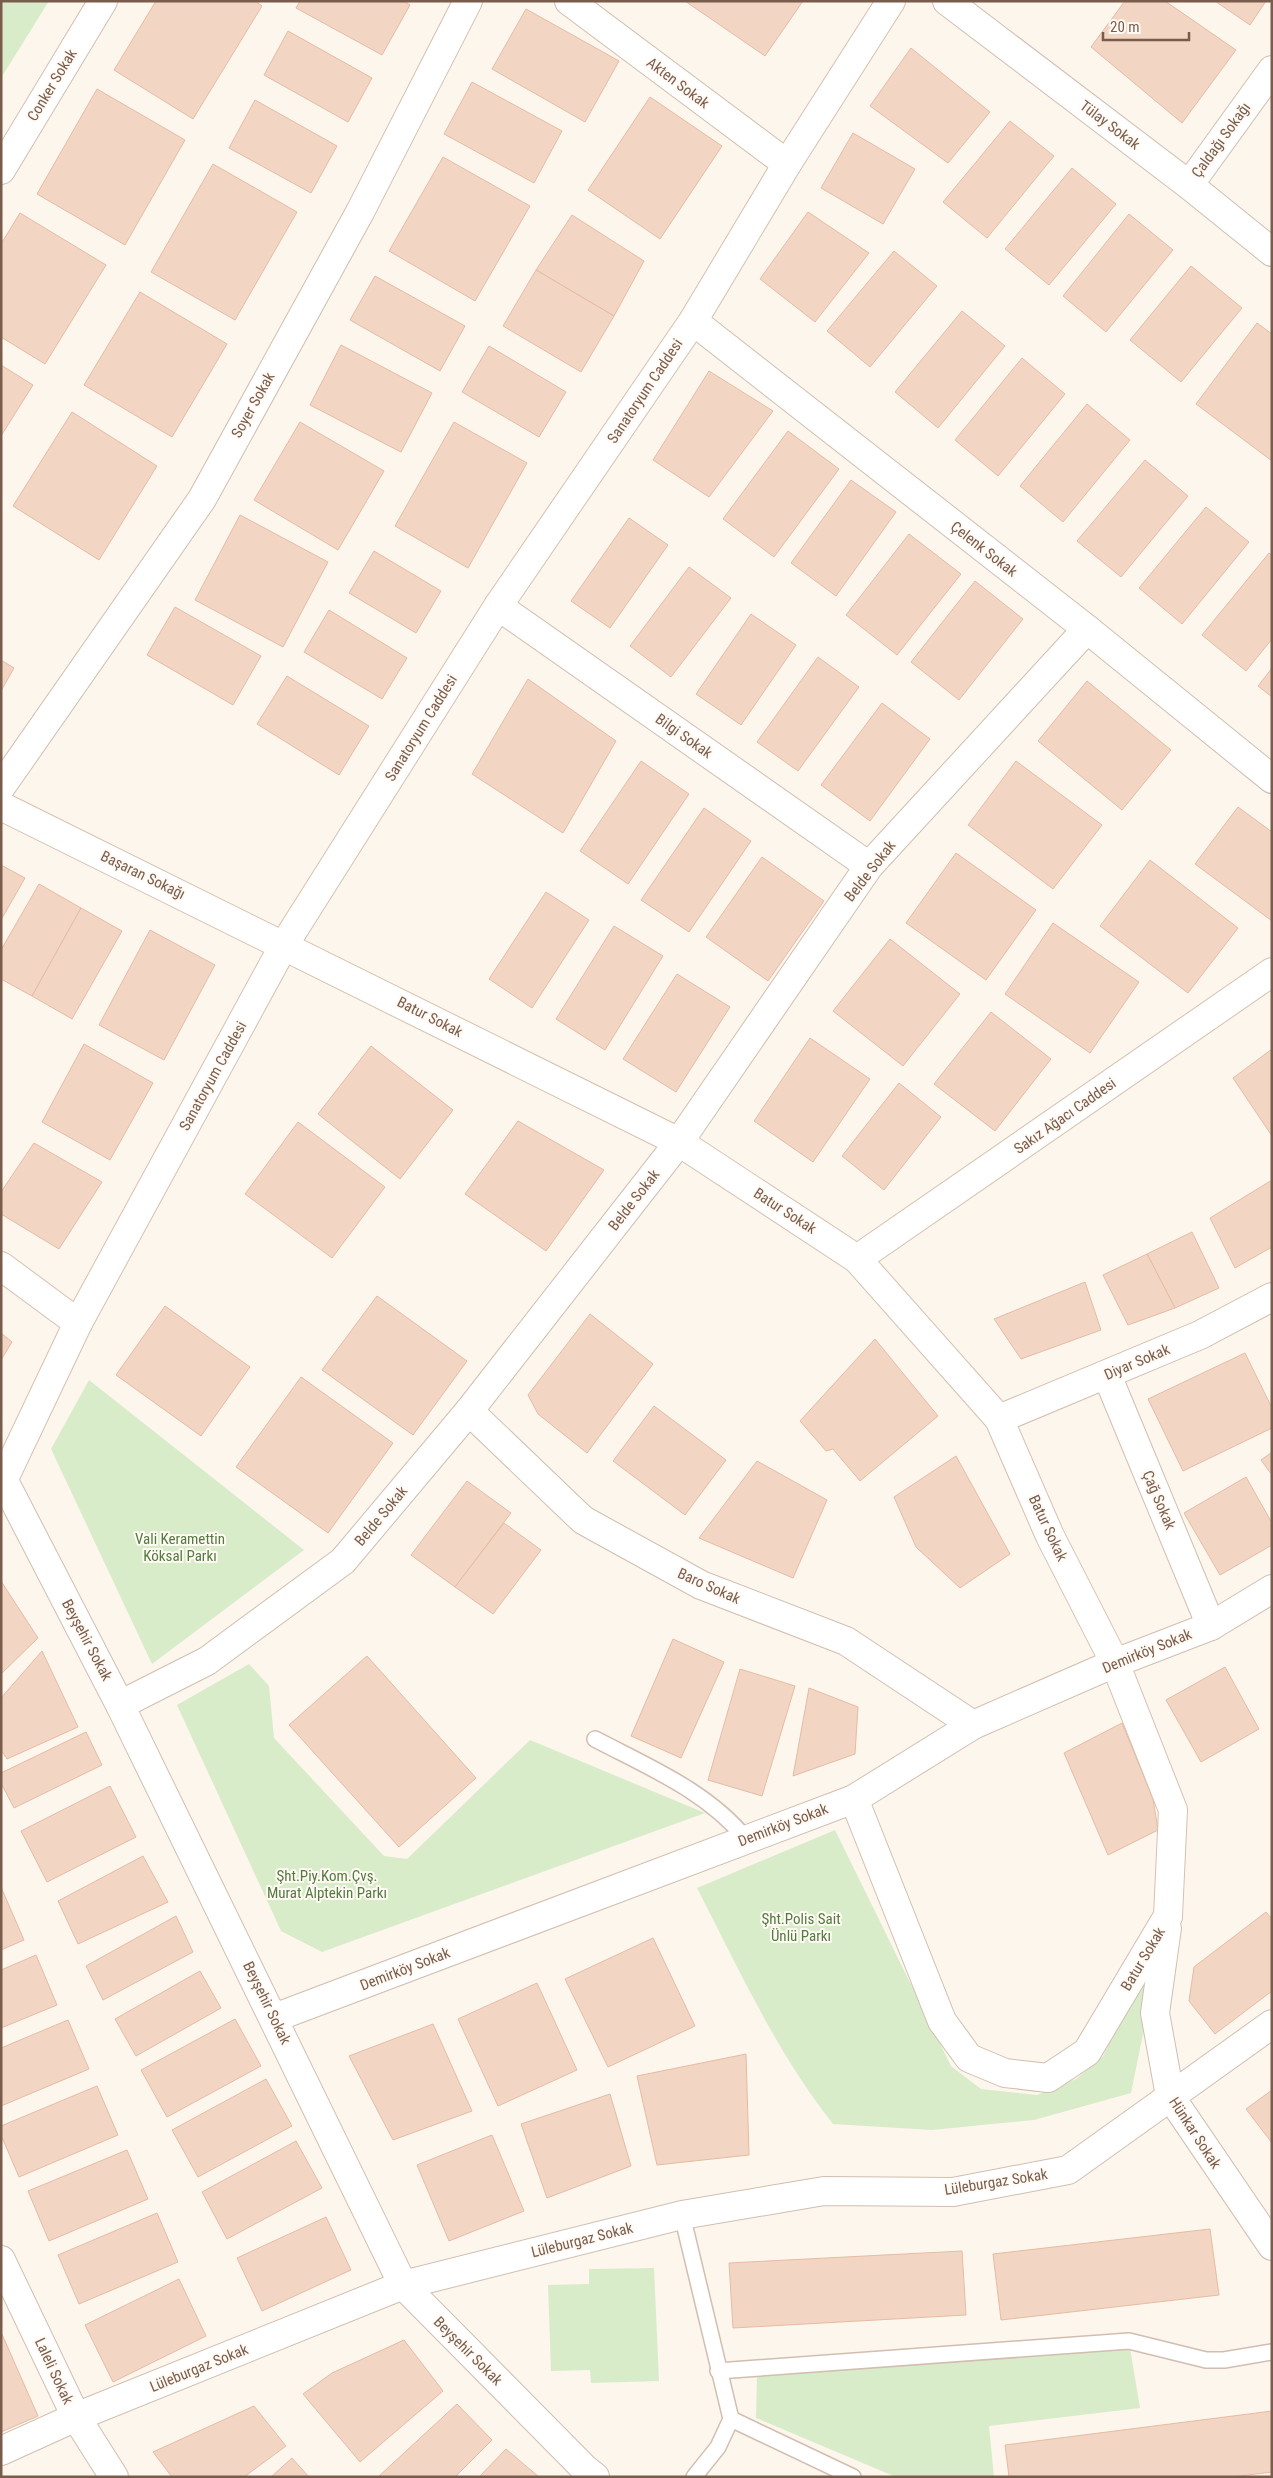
<svg xmlns="http://www.w3.org/2000/svg" width="1273" height="2478" viewBox="0 0 1273 2478" font-family="'Roboto Condensed',sans-serif">
  <rect width="100%" height="100%" fill="#fdf6ec"/>
  <g fill="#d8ecc9">
    <path d="M1,1H49L1,78Z"/>
    <path d="M89,1380L304,1550L152,1664L51,1449Z"/>
    <path d="M249,1664L269,1686L274,1738L384,1856L407,1859L530,1740L705,1813L322,1952L281,1931L177,1705Z"/>
    <path d="M835,1830L951,2066L981,2089L1037,2095L1076,2079L1103,2056L1127,2007L1145,1981L1144,2029L1131,2093L1034,2120L932,2130L833,2124C776,2052 739,1969 697,1888Z"/>
    <path d="M654,2268L659,2381L591,2383L590,2370L551,2371L548,2285L589,2284V2269Z"/>
    <path d="M1130,2348L1140,2408L989,2426L994,2477H896L756,2418L757,2373Z"/>
  </g>
  <g fill="#f3d5c3" stroke="#e6bba3">
    <path d="M156,1H255L262,6L193,119L114,70Z"/>
    <path d="M300,1H404L410,5L382,55L296,8Z"/>
    <path d="M685,1H803L765,56Z"/>
    <path d="M1125,1H1165L1236,50L1182,123L1091,47Z"/>
    <path d="M1215,1H1266L1250,25Z"/>
    <path d="M526,9L619,61L585,122L492,69Z"/>
    <path d="M288,31L372,78L348,122L264,75Z"/>
    <path d="M911,48L990,112L948,163L870,106Z"/>
    <path d="M472,82L562,131L534,183L444,134Z"/>
    <path d="M97,89L185,140L125,245L37,194Z"/>
    <path d="M650,97L722,146L660,239L588,190Z"/>
    <path d="M255,100L337,146L311,193L229,148Z"/>
    <path d="M1010,121L1054,156L987,238L943,202Z"/>
    <path d="M853,133L915,169L883,224L821,188Z"/>
    <path d="M443,157L530,206L475,301L389,251Z"/>
    <path d="M213,164L297,212L235,320L151,272Z"/>
    <path d="M1072,168L1116,204L1049,285L1005,249Z"/>
    <path d="M808,212L869,253L815,322L760,279Z"/>
    <path d="M20,213L106,265L45,364L1,337V244Z"/>
    <path d="M1129,214L1173,250L1106,332L1063,296Z"/>
    <path d="M572,215L644,261L614,316L536,270Z"/>
    <path d="M894,251L937,286L870,367L827,331Z"/>
    <path d="M1191,266L1242,308L1181,382L1130,340Z"/>
    <path d="M536,270L614,316L581,372L503,326Z"/>
    <path d="M375,276L465,326L440,371L350,320Z"/>
    <path d="M140,292L227,344L172,437L84,385Z"/>
    <path d="M962,311L1005,346L938,428L895,392Z"/>
    <path d="M1257,323L1272,334V461L1196,404Z"/>
    <path d="M341,345L432,393L401,452L310,405Z"/>
    <path d="M489,346L566,392L539,437L462,392Z"/>
    <path d="M1022,358L1065,394L998,476L955,440Z"/>
    <path d="M1,365L33,385L1,436Z"/>
    <path d="M709,371L773,411L709,497L653,460Z"/>
    <path d="M1087,404L1130,440L1063,522L1020,486Z"/>
    <path d="M72,412L157,466L99,560L13,506Z"/>
    <path d="M300,422L384,471L338,550L254,500Z"/>
    <path d="M454,422L527,463L468,568L395,526Z"/>
    <path d="M788,431L839,469L774,557L723,519Z"/>
    <path d="M1145,460L1188,496L1121,577L1077,541Z"/>
    <path d="M851,480L896,512L836,596L791,563Z"/>
    <path d="M1206,507L1249,542L1182,624L1139,588Z"/>
    <path d="M240,515L328,562L283,647L195,600Z"/>
    <path d="M629,518L668,545L610,628L571,601Z"/>
    <path d="M909,534L961,574L897,655L846,615Z"/>
    <path d="M374,551L441,591L416,633L349,593Z"/>
    <path d="M1269,553L1272,556V639L1246,671L1202,635Z"/>
    <path d="M689,567L731,598L671,677L630,646Z"/>
    <path d="M975,581L1023,619L959,700L911,662Z"/>
    <path d="M175,607L261,656L233,705L147,655Z"/>
    <path d="M329,610L407,658L382,699L304,652Z"/>
    <path d="M751,614L796,645L741,725L696,694Z"/>
    <path d="M818,657L859,687L798,771L757,742Z"/>
    <path d="M1,660L14,668L1,691Z"/>
    <path d="M1272,668V697L1258,686Z"/>
    <path d="M287,676L369,726L339,775L257,724Z"/>
    <path d="M528,679L616,741L563,833L472,774Z"/>
    <path d="M1087,681L1171,750L1122,810L1038,741Z"/>
    <path d="M882,703L930,739L870,821L821,785Z"/>
    <path d="M641,761L689,794L628,884L580,851Z"/>
    <path d="M1016,761L1102,825L1053,889L968,825Z"/>
    <path d="M1238,807L1272,832V921L1195,864Z"/>
    <path d="M704,808L751,841L689,932L641,900Z"/>
    <path d="M956,853L1036,910L986,980L906,923Z"/>
    <path d="M762,857L824,901L768,981L706,937Z"/>
    <path d="M1150,860L1238,928L1188,993L1100,926Z"/>
    <path d="M1,865L25,878L1,920Z"/>
    <path d="M39,884L81,908L32,996L1,979V950Z"/>
    <path d="M546,892L589,920L532,1008L489,979Z"/>
    <path d="M81,908L122,931L72,1019L32,996Z"/>
    <path d="M1053,923L1139,982L1090,1053L1005,994Z"/>
    <path d="M614,926L663,956L605,1050L556,1019Z"/>
    <path d="M150,930L215,965L164,1060L99,1025Z"/>
    <path d="M890,939L960,994L903,1066L833,1011Z"/>
    <path d="M677,974L730,1007L676,1092L623,1059Z"/>
    <path d="M991,1012L1051,1059L995,1131L934,1084Z"/>
    <path d="M810,1038L870,1079L813,1162L754,1121Z"/>
    <path d="M84,1044L153,1083L110,1160L42,1122Z"/>
    <path d="M371,1046L453,1110L400,1179L318,1114Z"/>
    <path d="M1272,1049V1136L1233,1078Z"/>
    <path d="M899,1083L941,1117L884,1190L842,1156Z"/>
    <path d="M518,1121L604,1170L546,1251L465,1194Z"/>
    <path d="M298,1122L385,1187L332,1258L245,1194Z"/>
    <path d="M34,1143L102,1182L59,1249L1,1214V1192Z"/>
    <path d="M1272,1180V1247L1235,1268L1210,1218Z"/>
    <path d="M1192,1232L1219,1288L1175,1308L1147,1254Z"/>
    <path d="M1147,1254L1175,1308L1128,1325L1103,1275Z"/>
    <path d="M1085,1282L1101,1330L1021,1359L994,1319Z"/>
    <path d="M377,1296L467,1361L413,1435L322,1370Z"/>
    <path d="M165,1306L250,1367L201,1436L116,1375Z"/>
    <path d="M590,1314L653,1364L587,1453L538,1414L528,1395Z"/>
    <path d="M1,1333L12,1342L1,1360Z"/>
    <path d="M875,1339L938,1416L860,1481L833,1449L826,1451L800,1421Z"/>
    <path d="M1245,1353L1272,1408V1428L1183,1471L1148,1399Z"/>
    <path d="M301,1377L393,1443L328,1533L236,1467Z"/>
    <path d="M654,1406L726,1460L685,1515L613,1461Z"/>
    <path d="M1272,1452V1475L1261,1460Z"/>
    <path d="M956,1456L1010,1554L960,1588L916,1547L894,1497Z"/>
    <path d="M757,1461L827,1500L793,1578L699,1538Z"/>
    <path d="M1246,1477L1272,1523V1545L1220,1575L1184,1513Z"/>
    <path d="M467,1481L511,1513L455,1587L411,1555Z"/>
    <path d="M504,1523L541,1550L493,1614L455,1587Z"/>
    <path d="M1,1581L38,1638L1,1674Z"/>
    <path d="M673,1639L724,1662L681,1758L631,1736Z"/>
    <path d="M42,1651L78,1727L7,1759L1,1750V1698Z"/>
    <path d="M367,1656L476,1778L399,1847L289,1725Z"/>
    <path d="M1225,1667L1259,1729L1201,1762L1166,1700Z"/>
    <path d="M740,1669L795,1686L762,1796L708,1780Z"/>
    <path d="M809,1688L858,1707L855,1754L793,1776Z"/>
    <path d="M1122,1723L1153,1799L1158,1830L1108,1855L1064,1753Z"/>
    <path d="M86,1732L102,1765L14,1808L1,1783V1773Z"/>
    <path d="M110,1786L136,1837L47,1882L21,1831Z"/>
    <path d="M143,1856L168,1902L78,1944L58,1901Z"/>
    <path d="M1,1887L24,1940L1,1950Z"/>
    <path d="M1266,1912L1272,1919V1991L1215,2034L1189,2001L1194,1967Z"/>
    <path d="M176,1916L193,1952L103,2000L86,1966Z"/>
    <path d="M653,1938L695,2026L608,2067L565,1979Z"/>
    <path d="M36,1955L57,2005L1,2028V1970Z"/>
    <path d="M200,1971L221,2008L136,2056L115,2019Z"/>
    <path d="M537,1983L577,2070L498,2106L458,2019Z"/>
    <path d="M235,2019L261,2066L167,2117L141,2070Z"/>
    <path d="M68,2020L89,2069L1,2106V2048Z"/>
    <path d="M433,2024L472,2111L393,2140L349,2056Z"/>
    <path d="M746,2054L749,2155L657,2165L637,2076Z"/>
    <path d="M266,2079L292,2126L198,2177L172,2130Z"/>
    <path d="M97,2086L118,2135L19,2177L1,2135V2126Z"/>
    <path d="M1272,2090V2143L1246,2109Z"/>
    <path d="M610,2094L631,2166L547,2198L521,2124Z"/>
    <path d="M492,2135L524,2211L449,2241L417,2165Z"/>
    <path d="M296,2141L322,2188L227,2239L202,2192Z"/>
    <path d="M127,2150L148,2199L49,2241L28,2191Z"/>
    <path d="M157,2213L178,2262L79,2304L58,2255Z"/>
    <path d="M326,2217L351,2270L262,2311L237,2258Z"/>
    <path d="M1210,2229L1219,2295L1001,2320L993,2254Z"/>
    <path d="M962,2251L966,2315L733,2328L729,2263Z"/>
    <path d="M179,2279L206,2336L113,2382L85,2325Z"/>
    <path d="M1,2332L38,2416L1,2432Z"/>
    <path d="M404,2340L443,2391L360,2462L303,2394L332,2373Z"/>
    <path d="M457,2404L492,2440L455,2477H378Z"/>
    <path d="M254,2406L286,2446L244,2477H172L153,2452Z"/>
    <path d="M1272,2411V2472L1232,2477H1009L1005,2445Z"/>
    <path d="M506,2449L539,2477H479Z"/>
    <path d="M292,2458L309,2477H271Z"/>
  </g>
  <g fill="none" stroke-linecap="round" stroke-linejoin="round">
    <g stroke="#d1beb0" stroke-width="18">
      <g id="lane">
        <path d="M595,1739C648,1767 707,1791 746,1839"/>
        <path d="M682,2215L731,2419L718,2447L694,2477"/>
        <path d="M718,2371L1129,2341L1206,2360H1224L1272,2352"/>
        <path d="M731,2419L853,2477"/>
      </g>
    </g>
    <g stroke="#d1beb0" stroke-width="30">
      <g id="street">
        <path d="M569,1L787,164"/>
        <path d="M947,1L1189,185L1272,252"/>
        <path d="M1,170L103,1"/>
        <path d="M1189,185L1272,70"/>
        <path d="M693,321L1087,629L1272,779"/>
        <path d="M498,606L869,866"/>
        <path d="M1,787L202,499L360,212L468,1"/>
        <path d="M1107,1375L1211,1626"/>
        <path d="M469,1411L583,1520L701,1585L846,1641L973,1725"/>
        <path d="M999,1419L1200,1335L1272,1297"/>
        <path d="M4,1481L120,1705L403,2285L585,2469L595,2477"/>
        <path d="M120,1705L207,1661L343,1561L469,1411L679,1142L869,866L1087,629"/>
        <path d="M854,1799L942,2021L969,2058L1005,2073L1048,2078L1087,2052L1168,1916"/>
        <path d="M1167,1928L1155,2013L1170,2096L1272,2246"/>
        <path d="M274,2018L854,1799L973,1725L1115,1663L1211,1626L1272,1589"/>
        <path d="M1,2260L76,2417L114,2477"/>
        <path d="M1,2451L76,2417L403,2285L682,2215L824,2191L953,2192L1068,2170L1272,2024"/>
      </g>
    </g>
    <g stroke="#d6c0b0" stroke-width="30">
      <g id="secondary">
        <path d="M1,806L679,1142L857,1259L999,1419L1050,1536L1115,1663L1173,1810L1168,1916"/>
        <path d="M857,1259L1272,972"/>
        <path d="M1,1266L78,1323"/>
        <path d="M1,1485L78,1323L284,945L498,606L693,321L787,164L891,1"/>
      </g>
    </g>
    <use href="#lane" stroke="#fff" stroke-width="15"/>
    <use href="#street" stroke="#fff" stroke-width="28"/>
    <use href="#secondary" stroke="#fff" stroke-width="28"/>
  </g>
  <g text-anchor="middle" stroke-width="4" stroke-linejoin="round" paint-order="stroke">
    <g font-size="15" fill="#7a5c4d" stroke="#fffaf3">
      <text transform="translate(678 83) rotate(37)" y="5">Akten Sokak</text>
      <text transform="translate(52 85) rotate(-59)" y="5">Conker Sokak</text>
      <text transform="translate(1110 125) rotate(37)" y="5">Tülay Sokak</text>
      <text transform="translate(1221 140) rotate(-54)" y="5">Çaldağı Sokağı</text>
      <text transform="translate(645 391) rotate(-56)" y="5">Sanatoryum Caddesi</text>
      <text transform="translate(253 405) rotate(-61)" y="5">Soyer Sokak</text>
      <text transform="translate(984 549) rotate(38)" y="5">Çelenk Sokak</text>
      <text transform="translate(421 728) rotate(-58)" y="5">Sanatoryum Caddesi</text>
      <text transform="translate(684 736) rotate(35)" y="5">Bilgi Sokak</text>
      <text transform="translate(870 871) rotate(-52)" y="5">Belde Sokak</text>
      <text transform="translate(143 875) rotate(26)" y="5">Başaran Sokağı</text>
      <text transform="translate(430 1017) rotate(27)" y="5">Batur Sokak</text>
      <text transform="translate(213 1076) rotate(-61)" y="5">Sanatoryum Caddesi</text>
      <text transform="translate(1065 1116) rotate(-35)" y="5">Sakız Ağacı Caddesi</text>
      <text transform="translate(634 1200) rotate(-52)" y="5">Belde Sokak</text>
      <text transform="translate(785 1211) rotate(33)" y="5">Batur Sokak</text>
      <text transform="translate(1137 1362) rotate(-23)" y="5">Diyar Sokak</text>
      <text transform="translate(1159 1500) rotate(67)" y="5">Çağ Sokak</text>
      <text transform="translate(381 1516) rotate(-50)" y="5">Belde Sokak</text>
      <text transform="translate(1048 1528) rotate(65)" y="5">Batur Sokak</text>
      <text transform="translate(709 1586) rotate(24)" y="5">Baro Sokak</text>
      <text transform="translate(87 1640) rotate(62)" y="5">Beyşehir Sokak</text>
      <text transform="translate(1147 1651) rotate(-22)" y="5">Demirköy Sokak</text>
      <text transform="translate(783 1825) rotate(-21)" y="5">Demirköy Sokak</text>
      <text transform="translate(1143 1959) rotate(-59)" y="5">Batur Sokak</text>
      <text transform="translate(405 1969) rotate(-21)" y="5">Demirköy Sokak</text>
      <text transform="translate(267 2003) rotate(64)" y="5">Beyşehir Sokak</text>
      <text transform="translate(1195 2133) rotate(57)" y="5">Hünkar Sokak</text>
      <text transform="translate(996 2182) rotate(-9)" y="5">Lüleburgaz Sokak</text>
      <text transform="translate(582 2240) rotate(-14)" y="5">Lüleburgaz Sokak</text>
      <text transform="translate(468 2351) rotate(45)" y="5">Beyşehir Sokak</text>
      <text transform="translate(199 2368) rotate(-22)" y="5">Lüleburgaz Sokak</text>
      <text transform="translate(54 2371) rotate(65)" y="5">Laleli Sokak</text>
    </g>
    <g font-size="15" fill="#537a41" stroke="#fffaf3">
      <text x="180" y="1544">Vali Keramettin<tspan x="180" dy="17">Köksal Parkı</tspan></text>
      <text x="327" y="1881">Şht.Piy.Kom.Çvş.<tspan x="327" dy="17">Murat Alptekin Parkı</tspan></text>
      <text x="801" y="1924">Şht.Polis Sait<tspan x="801" dy="17">Ünlü Parkı</tspan></text>
    </g>
  </g>
  <rect width="1273" height="2478" fill="none" stroke="#7a5c4d" stroke-width="5"/>
  <path d="M1103 32v8h86v-8" fill="none" stroke="#7a5c4d" stroke-width="2.5"/>
  <text x="1110" y="32" font-size="15" fill="#7a5c4d" stroke="#fffaf3" stroke-width="4" paint-order="stroke">20 m</text>
</svg>
